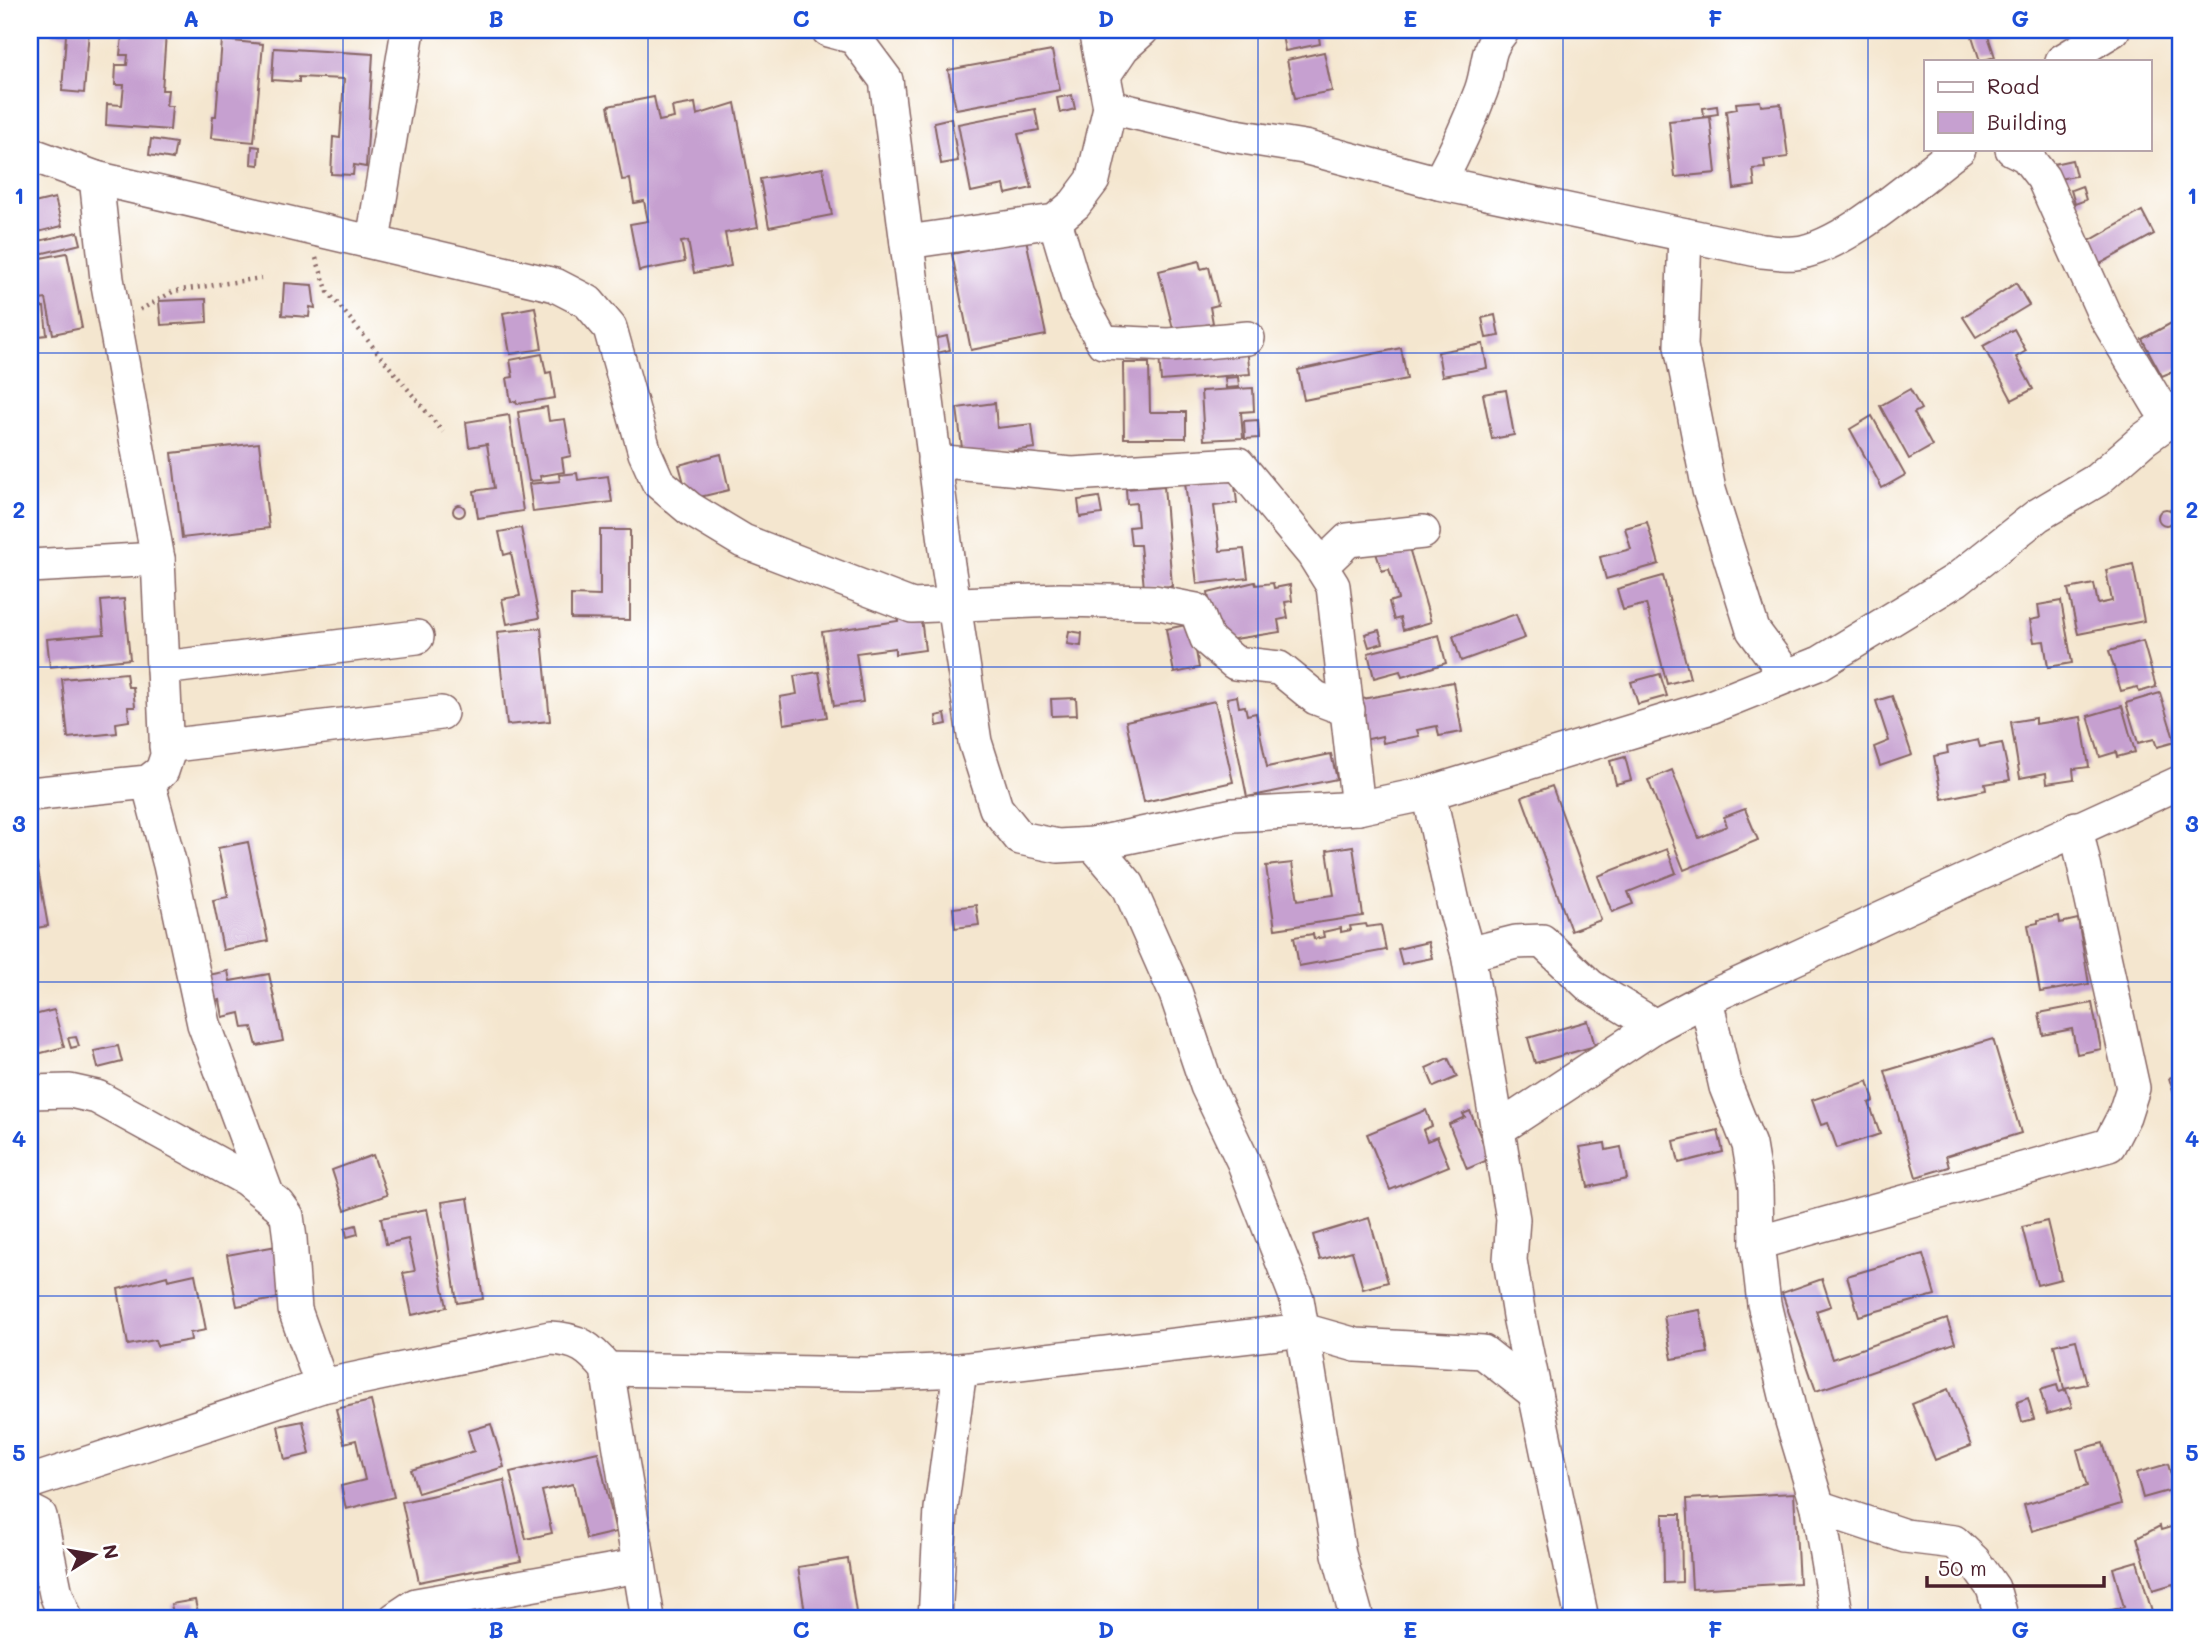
<svg xmlns="http://www.w3.org/2000/svg" width="2211" height="1649" viewBox="0 0 2211 1649" font-family="Mali,sans-serif">
  <rect width="100%" height="100%" fill="#fff"/>
  <filter id="ink" filterUnits="userSpaceOnUse"><feTurbulence type="fractalNoise" baseFrequency=".0143" numOctaves="2"/><feDisplacementMap in="SourceGraphic" scale="14" xChannelSelector="R" yChannelSelector="G"/><feConvolveMatrix kernelMatrix="1 2 1 2 8 2 1 2 1" color-interpolation-filters="sRGB"/></filter>
  <filter id="wash" filterUnits="userSpaceOnUse"><feTurbulence type="fractalNoise" baseFrequency=".00686" numOctaves="4" result="noise"/><feDisplacementMap in="SourceGraphic" scale="28" xChannelSelector="R" yChannelSelector="G"/><feGaussianBlur stdDeviation="1.57" result="paint"/><feColorMatrix in="noise" values="0 0 0 0 0 0 0 0 0 0 0 0 0 0 0 0 0 1.4 0 .05"/><feComposite in="paint" operator="in"/></filter>
  <g filter="url(#wash)">
    <rect width="100%" height="100%" fill="#f4e6cf"/>
    <g id="blocks">
      <g fill="#c6a0d0">
        <path d="M53,30H89L84,93L62,91L66,35L53,34Z"/>
        <path d="M132,30L166,33L162,90H168L166,106H172L170,130L106,125L107,104L122,105L124,85H115L116,65H127L128,55H120L122,35H132Z"/>
        <path d="M1281,30H1318L1320,44L1285,51Z"/>
        <path d="M1981,30H1986L1995,57L1980,61L1971,33Z"/>
        <path d="M222,40L263,44L254,142L211,138L213,116H216Z"/>
        <path d="M274,48L373,54L366,167L354,165L353,175L331,174L333,137L340,138L344,79L299,77V82L272,80Z"/>
        <path d="M1052,51L1060,90L956,109L948,70Z"/>
        <path d="M1324,52L1332,91L1295,98L1287,60Z"/>
        <path d="M1072,95L1075,109L1060,113L1057,98Z"/>
        <path d="M654,97L659,121L674,118L672,107L695,103L697,115L735,103L758,227L725,233L731,266L694,273L688,241L681,242L685,262L639,271L630,224L648,221L644,201L634,203L630,179L622,180L608,106Z"/>
        <path d="M1760,101L1761,106L1781,104L1788,157L1764,160L1765,168L1753,169L1755,186L1734,189L1726,111L1737,109L1736,103Z"/>
        <path d="M1717,106L1718,114L1704,116L1703,108Z"/>
        <path d="M1035,109L1039,130L1018,134L1032,188L1006,194L1004,185L971,192L958,124Z"/>
        <path d="M1710,117L1716,173L1675,177L1669,121Z"/>
        <path d="M951,118L958,161L941,164L934,122Z"/>
        <path d="M151,139L176,143L173,159L149,155Z"/>
        <path d="M252,146L260,147L259,165L251,164Z"/>
        <path d="M2072,160L2076,176L2052,180L2049,165Z"/>
        <path d="M823,168L832,215L769,227L760,179Z"/>
        <path d="M2082,186L2086,200L2075,204L2071,190Z"/>
        <path d="M32,195L34,203L55,198L62,226L30,234V196Z"/>
        <path d="M2142,211L2154,234L2098,265L2086,243Z"/>
        <path d="M78,232L81,244L31,256L30,243Z"/>
        <path d="M1026,239L1046,335L971,350L952,254Z"/>
        <path d="M67,253L82,328L53,334L46,299L32,301L30,260Z"/>
        <path d="M1199,261L1201,269L1209,267L1218,305L1210,307L1213,323L1174,333L1159,271Z"/>
        <path d="M284,283L312,285L315,308L310,307L309,317L282,315Z"/>
        <path d="M2016,283L2029,305L1976,337L1963,317Z"/>
        <path d="M206,299L207,322L161,325L159,301Z"/>
        <path d="M44,307L47,335L30,337V309Z"/>
        <path d="M535,307L542,349L510,354L503,313Z"/>
        <path d="M1495,315L1499,336L1486,338L1482,318Z"/>
        <path d="M2177,320L2181,329V368L2162,376L2142,339Z"/>
        <path d="M2014,329L2026,351L2016,357L2033,389L2012,400L1983,346Z"/>
        <path d="M947,336L950,350L937,353L934,339Z"/>
        <path d="M1483,344L1487,368L1442,376L1438,352Z"/>
        <path d="M1247,348L1250,374L1161,381L1159,355Z"/>
        <path d="M1401,348L1407,379L1304,400L1298,370Z"/>
        <path d="M542,354L546,373L551,372L555,398L517,404L516,401L511,402L507,378L513,377L510,360Z"/>
        <path d="M1123,363H1149L1150,412H1186V438H1124Z"/>
        <path d="M1238,377L1239,387L1226,388L1225,378Z"/>
        <path d="M1253,388L1254,411L1241,412L1243,438L1204,440L1201,391Z"/>
        <path d="M1910,389L1921,409L1914,413L1932,446L1909,459L1880,406Z"/>
        <path d="M1506,390L1514,435L1492,439L1483,394Z"/>
        <path d="M995,403L997,428L1032,424L1035,448L963,456L957,408Z"/>
        <path d="M547,407L549,421L565,419L571,456L562,458L564,472L540,476L541,480L529,481L518,412Z"/>
        <path d="M509,415L523,511L478,518L474,491L494,488L487,444L469,447L466,422Z"/>
        <path d="M1872,416L1905,475L1882,488L1850,429Z"/>
        <path d="M1258,420L1259,438L1245,439L1244,421Z"/>
        <path d="M259,443L269,528L182,538L172,453Z"/>
        <path d="M721,454L729,490L683,501L684,483L679,465Z"/>
        <path d="M577,473L578,480L608,476L612,502L533,512L529,484L560,481L559,475Z"/>
        <path d="M1234,477L1237,503L1214,506L1220,551L1244,549L1248,578L1197,584L1185,482Z"/>
        <path d="M1164,486L1172,586L1144,588L1140,545H1131L1129,527L1138,526L1136,503L1127,504L1126,489Z"/>
        <path d="M1099,497L1102,514L1080,517L1078,500Z"/>
        <circle cx="459" cy="511" r="6"/>
        <circle cx="2166" cy="517" r="8"/>
        <path d="M1647,522L1659,564L1606,579L1600,557L1631,549L1625,528Z"/>
        <path d="M521,528L539,618L507,624L502,599L520,596L511,553L504,555L499,532Z"/>
        <path d="M600,530H630V620L571,619V595L600,596Z"/>
        <path d="M1407,541L1431,622L1403,630L1400,618L1394,620L1389,602L1398,599L1389,569L1382,571L1375,550Z"/>
        <path d="M2133,564L2144,621L2078,634L2068,589L2094,584L2098,604L2112,601L2106,570Z"/>
        <path d="M1663,576L1690,678L1667,684L1646,604L1623,610L1617,589Z"/>
        <path d="M1255,582L1256,585L1273,583L1274,588L1290,585L1292,601L1285,602L1288,618L1278,620L1280,632L1215,642L1208,593Z"/>
        <path d="M124,599L130,659L50,667L47,639L104,634L101,601Z"/>
        <path d="M2061,601L2072,663L2048,667L2044,641L2034,642L2030,620L2040,618L2038,605Z"/>
        <path d="M1516,614L1525,638L1461,661L1453,636Z"/>
        <path d="M897,616L921,618L925,650L895,654V648L856,653L863,702L834,706L822,632L898,621Z"/>
        <path d="M1196,623L1193,634L1199,668L1174,673L1166,629Z"/>
        <path d="M541,628L550,721L507,725L497,632Z"/>
        <path d="M1379,630L1383,643L1369,647L1365,634Z"/>
        <path d="M1069,631L1082,633L1081,646L1067,644Z"/>
        <path d="M1439,635L1446,663L1402,677L1400,671L1374,678L1368,653Z"/>
        <path d="M2143,641L2156,687L2139,692L2137,687L2121,691L2109,651Z"/>
        <path d="M819,672L827,717L784,724L780,697L797,694L794,676Z"/>
        <path d="M126,673L128,687H133L135,707H128L129,721L116,723L117,733L68,738L62,679Z"/>
        <path d="M1660,674L1667,696L1638,704L1631,682Z"/>
        <path d="M1453,682L1462,732L1439,736L1437,726L1417,730L1419,736L1383,743L1382,736L1364,740L1357,700Z"/>
        <path d="M2160,693L2175,742L2157,747L2154,739L2138,743L2126,703Z"/>
        <path d="M1237,696L1239,707L1245,706L1247,715L1256,713L1267,767L1331,754L1337,779L1247,797L1227,698Z"/>
        <path d="M1892,696L1912,755L1880,766L1874,747L1889,741L1876,701Z"/>
        <path d="M1076,698L1077,715L1052,716L1051,699Z"/>
        <path d="M1215,701L1233,782L1144,802L1126,721Z"/>
        <path d="M2122,706L2135,752L2117,757L2116,752L2100,757L2088,716Z"/>
        <path d="M945,714L947,724L937,726L936,716Z"/>
        <path d="M2081,717L2089,767L2073,769L2074,779L2047,783L2046,773L2020,778L2011,722L2035,718V724Z"/>
        <path d="M1978,740L1980,747L2002,743L2010,780L1985,784L1986,790L1942,799L1934,756L1948,753L1947,747Z"/>
        <path d="M1625,757L1631,780L1616,784L1610,761Z"/>
        <path d="M1672,770L1699,838L1727,826L1724,817L1745,809L1758,840L1684,870L1648,780Z"/>
        <path d="M1552,786L1601,920L1571,931L1522,797Z"/>
        <path d="M248,842L268,941L223,950L213,900L228,897L218,848Z"/>
        <path d="M1353,846L1363,916L1275,929L1266,866L1292,863L1298,900L1334,895L1327,850Z"/>
        <path d="M1667,849L1676,873L1628,892L1633,904L1612,912L1598,876Z"/>
        <path d="M37,864L48,926L30,929V865Z"/>
        <path d="M976,905L979,925L955,928L953,908Z"/>
        <path d="M2059,916L2060,923L2078,919L2089,984L2040,992L2028,925L2038,923V920Z"/>
        <path d="M1366,924L1367,927L1381,925L1386,950L1299,966L1294,937L1313,934L1314,939L1324,937L1323,932L1341,928V932L1351,930L1350,926Z"/>
        <path d="M1428,942L1432,958L1402,964L1398,949Z"/>
        <path d="M228,971L230,981L269,974L283,1041L257,1046L252,1027L243,1028L240,1013L223,1017L220,1000L210,1002L204,976Z"/>
        <path d="M2092,1003L2101,1049L2077,1054L2072,1029L2043,1035L2039,1013Z"/>
        <path d="M54,1010L64,1047L30,1056V1016Z"/>
        <path d="M1588,1021L1595,1046L1535,1063L1528,1038Z"/>
        <path d="M76,1037L79,1046L71,1048L68,1038Z"/>
        <path d="M1993,1039L2021,1133L1946,1156L1949,1167L1916,1177L1885,1071Z"/>
        <path d="M118,1046L122,1062L98,1068L94,1051Z"/>
        <path d="M1448,1058L1457,1077L1434,1087L1426,1068Z"/>
        <path d="M2181,1074V1117L2169,1078Z"/>
        <path d="M1868,1081L1874,1101L1869,1103L1880,1134L1837,1148L1828,1123L1821,1125L1812,1100Z"/>
        <path d="M1426,1110L1432,1126L1423,1130L1427,1141L1437,1137L1449,1166L1390,1190L1367,1134Z"/>
        <path d="M1470,1111L1490,1159L1467,1169L1449,1124L1465,1117L1463,1114Z"/>
        <path d="M1718,1130L1723,1152L1679,1163L1674,1141Z"/>
        <path d="M1605,1143L1606,1150L1621,1147L1627,1179L1588,1187L1580,1147Z"/>
        <path d="M373,1155L387,1195L345,1210L332,1170Z"/>
        <path d="M468,1198L483,1299L457,1303L442,1202Z"/>
        <path d="M427,1209L447,1307L412,1315L403,1273L415,1271L408,1239L386,1244L381,1218Z"/>
        <path d="M1369,1218L1388,1282L1363,1289L1352,1251L1320,1260L1313,1235Z"/>
        <path d="M2047,1221L2061,1279L2037,1285L2022,1227Z"/>
        <path d="M356,1225L358,1234L347,1237L345,1228Z"/>
        <path d="M277,1246L286,1297L237,1306L227,1255Z"/>
        <path d="M1923,1254L1935,1295L1859,1316L1847,1276Z"/>
        <path d="M195,1274L206,1330L190,1333L191,1340L157,1346L155,1340L128,1345L118,1289L167,1276L168,1280Z"/>
        <path d="M1822,1279L1831,1306L1816,1311L1832,1359L1947,1319L1955,1343L1816,1391L1782,1293Z"/>
        <path d="M1700,1310L1708,1353L1672,1359L1664,1316Z"/>
        <path d="M2076,1340L2087,1384L2064,1389L2054,1345Z"/>
        <path d="M2057,1385L2059,1392L2066,1390L2072,1407L2047,1414L2040,1390Z"/>
        <path d="M1948,1389L1971,1446L1935,1460L1912,1404Z"/>
        <path d="M2028,1398L2034,1419L2022,1422L2017,1402Z"/>
        <path d="M371,1401L394,1497L346,1509L341,1486L365,1480L356,1440L344,1443L336,1409Z"/>
        <path d="M303,1421L310,1454L285,1460L278,1426Z"/>
        <path d="M491,1424L504,1467L418,1493L411,1470L474,1451L468,1431Z"/>
        <path d="M2103,1443L2121,1504L2032,1531L2024,1505L2087,1486L2077,1450Z"/>
        <path d="M598,1452L616,1532L586,1539L573,1484L542,1491L552,1533L526,1539L510,1472Z"/>
        <path d="M2168,1464L2175,1489L2143,1498L2136,1473Z"/>
        <path d="M504,1480L521,1561L419,1582L402,1502Z"/>
        <path d="M1794,1493L1799,1583L1692,1589L1687,1499Z"/>
        <path d="M1663,1514H1681L1682,1582L1664,1583Z"/>
        <path d="M2181,1524V1586L2175,1588L2173,1584L2153,1590L2137,1538L2160,1526L2161,1530Z"/>
        <path d="M848,1559L857,1619H806L798,1567Z"/>
        <path d="M2137,1561L2154,1619H2110L2108,1611L2124,1607L2113,1568Z"/>
        <path d="M195,1600L199,1619H174L171,1604Z"/>
      </g>
    </g>
  </g>
  <g filter="url(#ink)">
    <use href="#blocks" fill-opacity="0" stroke="#866564" stroke-width="2"/>
    <g fill="none" stroke-linecap="round" stroke-linejoin="round">
      <g stroke="#866564" stroke-width="36">
        <g id="minor">
          <path d="M828,30L854,37L886,80L948,565L975,742L996,808L1020,838L1058,846L1093,844L1234,815L1358,808L1429,793L1708,708L1820,663L1956,580L2038,515L2097,480L2144,439L2180,413"/>
          <path d="M1095,30L1110,107L1230,135L1304,147L1439,183L1762,251C1773,252 1784,254 1795,253C1843,249 1919,178 1959,149"/>
          <path d="M2062,61L2113,30"/>
          <path d="M1104,75L1123,47L1142,30"/>
          <path d="M2012,149L2026,156L2043,178L2104,314L2159,406L2181,413"/>
          <path d="M30,154L96,178L555,285L588,302L610,328L645,453L658,482L690,509L743,541L912,606L1060,600L1154,602L1196,610L1207,639L1235,663L1279,668L1316,698L1348,710"/>
          <path d="M1439,183C1455,153 1469,123 1481,91C1490,67 1484,51 1503,30"/>
          <path d="M1055,221L1077,295L1103,342L1169,345L1248,338"/>
          <path d="M1685,235L1681,346L1709,490L1753,630L1787,676"/>
          <path d="M373,241L408,30"/>
          <path d="M907,242L1055,221L1075,204L1093,180L1110,107"/>
          <path d="M934,461L1072,474L1238,464L1313,554L1333,586L1358,808"/>
          <path d="M30,566L158,559"/>
          <path d="M1321,566L1348,540L1423,532"/>
          <path d="M163,668L417,637"/>
          <path d="M166,746L441,713"/>
          <path d="M148,782L170,865L204,1024L267,1194"/>
          <path d="M1429,793L1453,902L1468,954L1513,1219L1510,1260L1519,1316L1582,1619"/>
          <path d="M30,794L148,782L162,771L167,756L158,559L107,279L96,178"/>
          <path d="M1093,844L1128,885L1176,994L1207,1086L1243,1161L1297,1299L1339,1554L1357,1619"/>
          <path d="M1468,954L1516,942L1542,941L1590,986L1655,1026"/>
          <path d="M1706,999L1726,1087L1749,1145L1756,1187L1757,1243L1764,1304L1792,1421L1818,1507L1837,1619"/>
          <path d="M30,1092L70,1091L97,1097L246,1179L279,1205L287,1216L290,1239L295,1310L322,1386"/>
          <path d="M1500,1128L1655,1026L1706,999L2181,782"/>
          <path d="M1757,1243L2109,1145L2124,1116L2133,1088L2076,828"/>
          <path d="M607,1369L867,1374L960,1370L1303,1330L1356,1345L1483,1352L1535,1393"/>
          <path d="M30,1482L322,1386L550,1338C578,1339 590,1348 607,1369L648,1619"/>
          <path d="M1818,1507L1905,1536L1954,1542L1974,1561L1993,1588L2002,1619"/>
          <path d="M30,1511L40,1516L56,1594L66,1619"/>
          <path d="M395,1619L416,1605L638,1566"/>
          <path d="M935,1619L941,1509L960,1370"/>
        </g>
      </g>
      <g stroke="#866564" stroke-width="4.5" stroke-dasharray="2 5" stroke-linecap="butt">
        <path d="M316,258L328,292L443,432"/>
        <path d="M140,310L174,291L261,278"/>
      </g>
      <use href="#minor" stroke="#fff" stroke-width="33"/>
    </g>
  </g>
  <path fill="none" stroke="#1d4ed8" stroke-width="2" stroke-opacity="0.55" d="M343,30V1619M648,30V1619M953,30V1619M1258,30V1619M1563,30V1619M1868,30V1619M30,353H2181M30,667H2181M30,982H2181M30,1296H2181"/>
  <rect width="2211" height="1649" fill="none" stroke="#fff" stroke-width="77"/>
  <rect x="1924" y="60" width="228" height="91" fill="#ffffff" stroke="#b7a5aa" stroke-width="2"/>
  <rect x="1938" y="82" width="35" height="10" fill="#ffffff" stroke="#b7a5aa" stroke-width="2"/>
  <text x="1987" y="94" font-size="21" fill="#4a1f2b">Road</text>
  <rect x="1938" y="112" width="35" height="21" fill="#c6a0d0" stroke="#b7a5aa" stroke-width="2"/>
  <text x="1987" y="130" font-size="21" fill="#4a1f2b">Building</text>
  <g transform="translate(94 1555) rotate(79)" stroke="#ffffff" stroke-width="5" paint-order="stroke">
  <path d="M0-5L12 26L0 18L-12 26Z" fill="#4a1f2b"/>
  <text y="-10" font-size="19" font-weight="bold" text-anchor="middle" fill="#4a1f2b">N</text>
  </g>
  <path d="M1927 1576v10h177v-10" fill="none" stroke="#4a1f2b" stroke-width="3.5"/>
  <text x="1938" y="1576" font-size="21" fill="#4a1f2b" stroke="#ffffff" stroke-width="5" paint-order="stroke">50 m</text>
  <rect x="38" y="38" width="2134" height="1572" fill="none" stroke="#1d4ed8" stroke-width="2.5"/>
  <g font-size="23" text-anchor="middle" font-weight="bold" fill="#1d4ed8">
    <text x="191" y="27">A</text>
    <text x="496" y="27">B</text>
    <text x="801" y="27">C</text>
    <text x="1106" y="27">D</text>
    <text x="1410" y="27">E</text>
    <text x="1715" y="27">F</text>
    <text x="2020" y="27">G</text>
    <text x="19" y="204">1</text>
    <text x="2192" y="204">1</text>
    <text x="19" y="518">2</text>
    <text x="2192" y="518">2</text>
    <text x="19" y="832">3</text>
    <text x="2192" y="832">3</text>
    <text x="19" y="1147">4</text>
    <text x="2192" y="1147">4</text>
    <text x="19" y="1461">5</text>
    <text x="2192" y="1461">5</text>
    <text x="191" y="1638">A</text>
    <text x="496" y="1638">B</text>
    <text x="801" y="1638">C</text>
    <text x="1106" y="1638">D</text>
    <text x="1410" y="1638">E</text>
    <text x="1715" y="1638">F</text>
    <text x="2020" y="1638">G</text>
  </g>
</svg>
